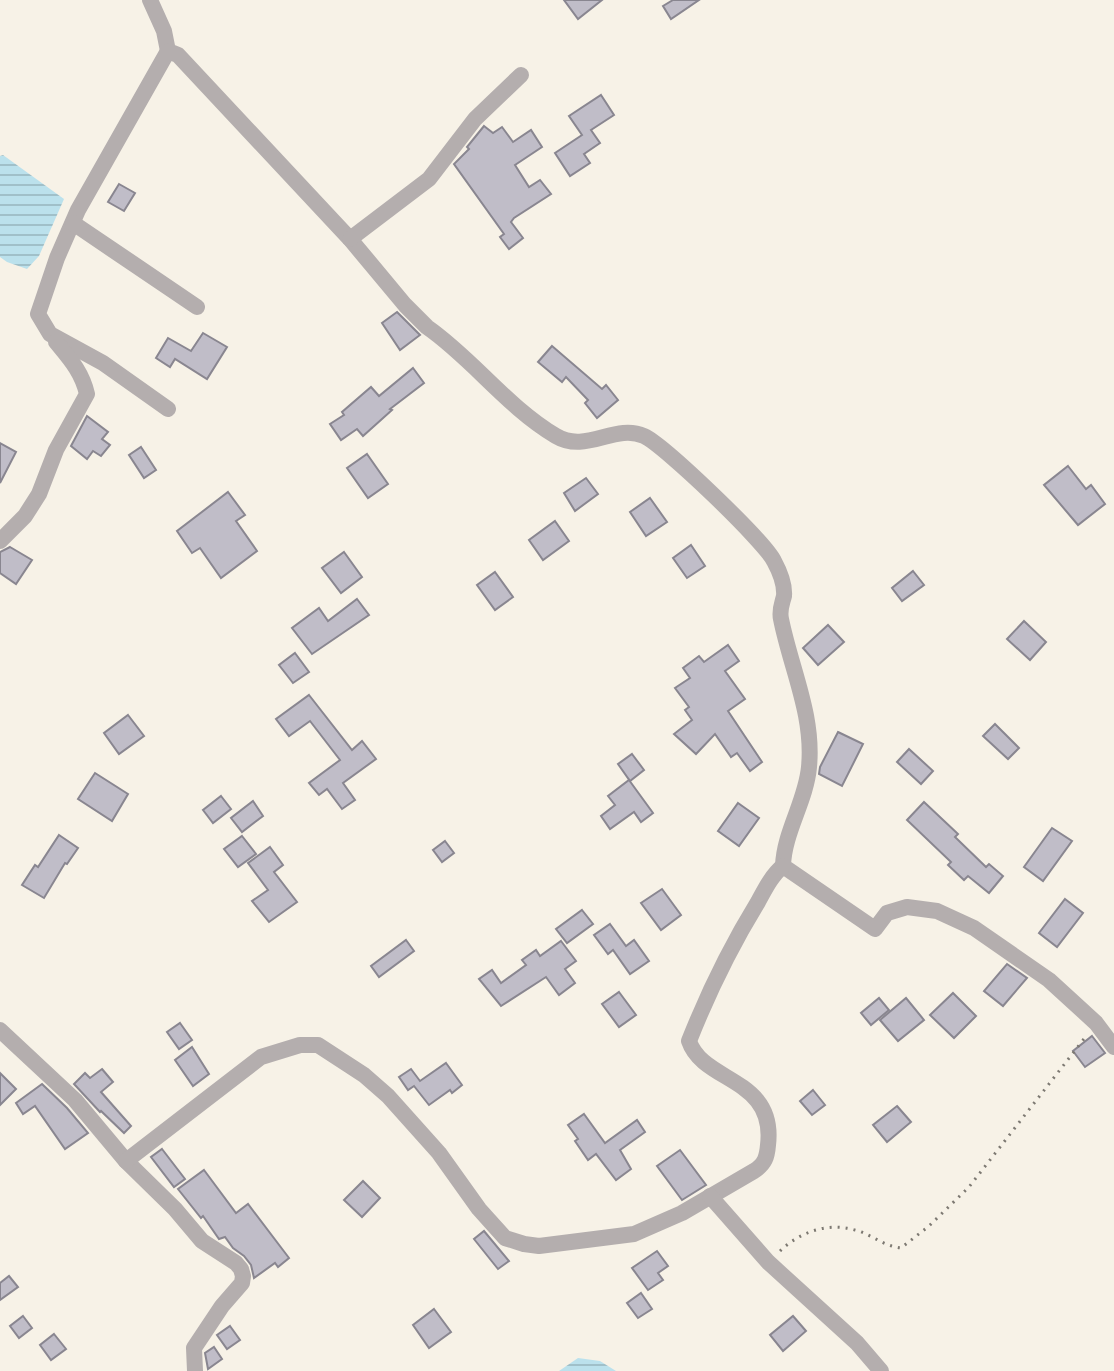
<svg xmlns="http://www.w3.org/2000/svg" width="1114" height="1371" viewBox="0 0 1114 1371" font-family="'PT Serif',serif">
  <defs>
    <pattern id="water-rules" width="6" height="5" patternUnits="userSpaceOnUse" patternTransform="scale(2)"><rect width="6" height="5" fill="#bbe1ec"/><path d="M0 2.5h6" fill="none" stroke="#a0c0c9"/></pattern>
  </defs>
  <rect width="100%" height="100%" fill="#f7f2e7"/>
  <g fill="url(#water-rules)">
    <path d="M3,155L64,199L39,256L27,269L7,262L0,257V156Z"/>
    <path d="M578,1358L600,1361L616,1371H559Z"/>
  </g>
  <g fill="#c0bdc8" stroke="#898690" stroke-width="2">
    <path d="M564,0H602L578,19Z"/>
    <path d="M673,0H699L671,19L663,6Z"/>
    <path d="M601,95L614,115L591,130L600,143L584,154L590,163L570,176L555,153L582,135L569,116Z"/>
    <path d="M484,126L493,133L502,127L513,142L531,130L542,147L515,165L529,187L540,180L551,194L514,218L511,222L523,238L509,249L500,237L504,234L454,164L469,149L467,147Z"/>
    <path d="M119,184L135,193L124,211L108,202Z"/>
    <path d="M397,312L420,335L400,350L382,323Z"/>
    <path d="M203,333L227,347L207,379L175,359L170,367L156,358L168,338L191,351Z"/>
    <path d="M552,346L602,389L606,385L618,400L597,418L585,403L588,400L566,377L562,382L538,362Z"/>
    <path d="M413,368L424,383L390,409L392,410L363,436L357,429L341,440L330,424L344,415L342,412L371,387L379,396Z"/>
    <path d="M87,416L108,432L102,439L110,445L101,456L93,451L87,459L71,446Z"/>
    <path d="M0,443L16,452L0,483Z"/>
    <path d="M141,447L156,470L144,478L129,455Z"/>
    <path d="M367,454L388,484L368,498L347,468Z"/>
    <path d="M1068,466L1086,489L1091,485L1105,504L1078,525L1044,485Z"/>
    <path d="M586,478L598,494L575,511L564,493Z"/>
    <path d="M228,492L245,515L236,521L257,551L221,578L200,548L192,553L177,531Z"/>
    <path d="M650,498L667,522L646,536L630,512Z"/>
    <path d="M555,521L569,541L543,560L529,540Z"/>
    <path d="M691,545L705,566L687,578L673,558Z"/>
    <path d="M10,547L32,560L16,584L0,573V552Z"/>
    <path d="M344,552L362,577L341,593L322,568Z"/>
    <path d="M913,571L924,585L902,601L892,588Z"/>
    <path d="M495,572L513,597L495,610L477,585Z"/>
    <path d="M357,599L369,615L312,654L292,628L319,608L328,621Z"/>
    <path d="M1024,621L1046,642L1030,660L1007,639Z"/>
    <path d="M828,625L844,642L818,665L803,648Z"/>
    <path d="M728,645L739,661L725,671L745,699L728,711L762,762L750,771L737,753L731,757L715,734L696,754L674,734L692,720L685,710L689,707L675,688L690,678L683,668L699,656L704,662Z"/>
    <path d="M295,653L309,672L293,683L279,665Z"/>
    <path d="M309,695L352,750L362,741L376,759L343,783L355,800L342,809L327,789L319,795L309,783L340,760L310,721L289,736L276,719Z"/>
    <path d="M128,715L144,736L119,754L104,733Z"/>
    <path d="M995,724L1019,748L1008,759L983,736Z"/>
    <path d="M838,732L863,744L842,786L819,774L820,767Z"/>
    <path d="M909,749L933,771L921,784L897,762Z"/>
    <path d="M632,754L644,770L630,781L618,764Z"/>
    <path d="M95,773L128,794L112,821L78,799Z"/>
    <path d="M629,780L653,813L641,822L634,812L610,829L601,816L615,805L608,796Z"/>
    <path d="M221,796L231,809L213,823L203,810Z"/>
    <path d="M253,801L263,816L242,832L231,818Z"/>
    <path d="M924,802L958,834L955,837L986,867L989,864L1003,876L989,893L968,876L964,880L948,865L951,862L907,820Z"/>
    <path d="M738,803L759,818L739,846L718,831Z"/>
    <path d="M1052,828L1072,841L1043,881L1024,867Z"/>
    <path d="M59,835L78,848L67,864L65,863L44,898L22,885L35,865L38,867Z"/>
    <path d="M242,836L256,854L238,867L224,849Z"/>
    <path d="M445,841L454,853L442,862L433,850Z"/>
    <path d="M270,847L283,865L274,872L297,902L269,922L252,901L268,890L248,863Z"/>
    <path d="M662,889L681,915L661,930L641,903Z"/>
    <path d="M1065,899L1083,913L1057,947L1039,933Z"/>
    <path d="M582,910L593,924L567,943L556,929Z"/>
    <path d="M610,924L626,946L634,940L649,961L630,974L613,950L608,954L594,935Z"/>
    <path d="M406,940L414,951L379,977L371,966Z"/>
    <path d="M561,941L576,961L565,969L575,983L559,995L546,977L501,1006L479,979L492,970L501,983L526,965L522,960L536,950L540,956Z"/>
    <path d="M1007,964L1027,978L1003,1006L984,991Z"/>
    <path d="M619,992L636,1015L619,1027L602,1004Z"/>
    <path d="M953,993L976,1016L954,1038L930,1015Z"/>
    <path d="M879,998L889,1010L871,1025L861,1013Z"/>
    <path d="M906,998L924,1020L898,1041L880,1020Z"/>
    <path d="M180,1023L192,1040L179,1049L167,1032Z"/>
    <path d="M1092,1036L1105,1053L1085,1067L1073,1051Z"/>
    <path d="M192,1047L209,1074L193,1086L175,1060Z"/>
    <path d="M446,1063L462,1085L452,1093L450,1090L429,1105L414,1086L408,1090L399,1077L411,1069L420,1081Z"/>
    <path d="M102,1069L113,1082L101,1092L131,1126L124,1133L101,1111L100,1112L74,1084L85,1073L90,1078Z"/>
    <path d="M0,1073L16,1089L0,1105Z"/>
    <path d="M42,1084L67,1108L88,1133L65,1149L35,1106L23,1114L16,1103Z"/>
    <path d="M813,1090L825,1105L812,1115L800,1101Z"/>
    <path d="M897,1106L911,1122L887,1142L873,1125Z"/>
    <path d="M584,1114L605,1143L637,1120L645,1132L620,1150L631,1169L616,1180L596,1154L588,1160L575,1141L578,1139L568,1125Z"/>
    <path d="M162,1149L185,1179L174,1187L151,1157Z"/>
    <path d="M680,1150L706,1185L682,1200L657,1166Z"/>
    <path d="M204,1170L236,1213L248,1204L289,1258L278,1267L275,1263L254,1278L251,1265L244,1256L233,1248L225,1237L219,1239L203,1216L201,1218L178,1189Z"/>
    <path d="M363,1181L380,1198L362,1217L344,1200Z"/>
    <path d="M484,1231L509,1261L498,1269L474,1239Z"/>
    <path d="M657,1251L668,1266L658,1273L663,1280L648,1290L632,1268Z"/>
    <path d="M9,1276L18,1287L0,1300V1283Z"/>
    <path d="M641,1293L652,1309L638,1318L627,1303Z"/>
    <path d="M434,1309L451,1332L429,1348L413,1325Z"/>
    <path d="M23,1316L32,1328L19,1338L10,1326Z"/>
    <path d="M793,1316L806,1331L783,1351L770,1335Z"/>
    <path d="M230,1326L240,1340L227,1349L217,1335Z"/>
    <path d="M54,1334L66,1349L51,1360L40,1345Z"/>
    <path d="M214,1347L222,1359L208,1369L205,1353Z"/>
  </g>
  <g fill="none" stroke-linecap="round" stroke-linejoin="round">
    <path stroke="#7d7972" stroke-width="3" stroke-dasharray="2 6" stroke-linecap="butt" d="M780,1251C800,1232 827,1222 855,1230C871,1234 883,1246 901,1248L929,1226L969,1187L1087,1035"/>
    <g stroke="#b4aeae" stroke-width="16">
      <path d="M150,0L164,31L168,51L178,55L350,239L405,305L427,327C473,359 507,407 556,436C586,454 615,423 644,436C664,445 765,542 774,561C780,572 785,584 784,596C782,604 779,610 781,619C791,669 814,715 809,767C806,801 784,832 783,866L875,929L887,913L907,907L937,911L974,928L1049,980L1096,1023L1114,1047"/>
      <path d="M168,51L78,210L57,258L38,314L50,334L103,363L168,409"/>
      <path d="M73,223L197,307"/>
      <path d="M350,239L429,179L475,119L521,75"/>
      <path d="M0,541L25,516L39,494L56,450L87,394C82,372 70,359 56,342"/>
      <path d="M0,1030L75,1100L126,1161L175,1209L202,1241L236,1263L241,1269L243,1276L242,1283L222,1306L194,1348L195,1371"/>
      <path d="M126,1161L261,1057L300,1045H318L364,1075L388,1096L439,1153L479,1209L505,1238L524,1244L539,1246L634,1234L682,1213L754,1171C765,1164 767,1157 768,1145C776,1077 703,1083 689,1041C708,993 731,946 758,902C765,889 772,875 783,866"/>
      <path d="M710,1196L768,1262L857,1343L881,1371"/>
    </g>
  </g>
</svg>
